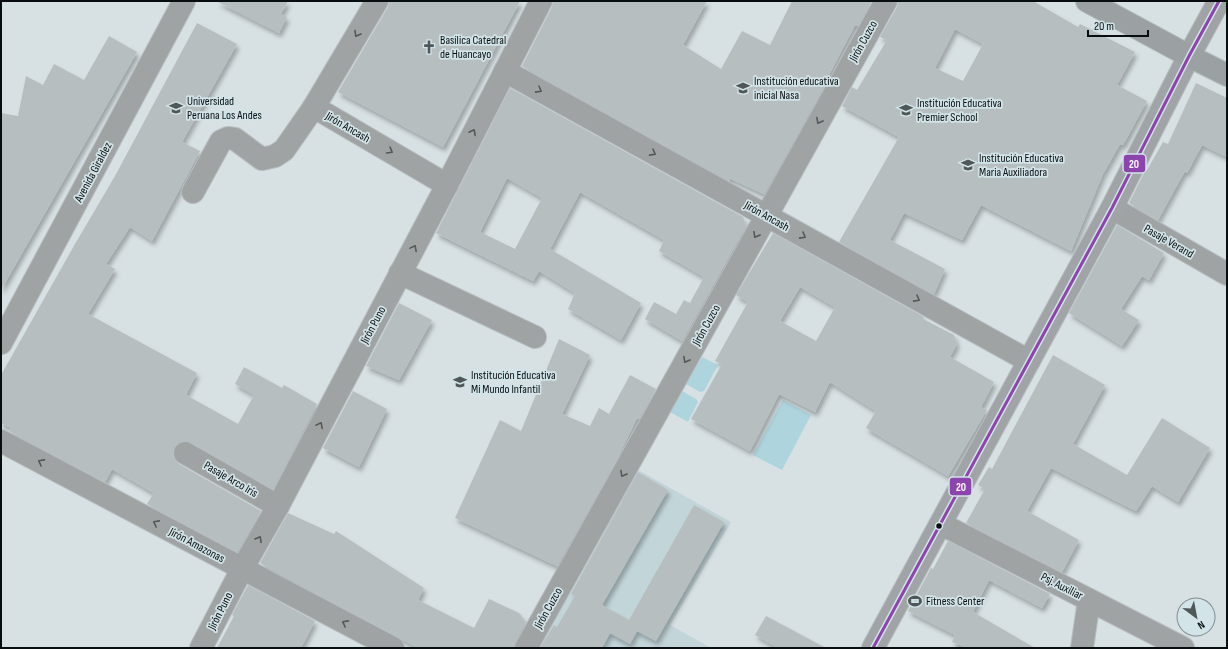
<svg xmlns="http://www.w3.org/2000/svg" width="1228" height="649" viewBox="0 0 1228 649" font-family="'Sofia Sans Condensed',sans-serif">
  <defs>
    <filter id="shadow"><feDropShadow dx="2.5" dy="4.5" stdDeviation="2" flood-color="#0004"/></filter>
  </defs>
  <rect width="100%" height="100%" fill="#d7e0e3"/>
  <path fill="#c2d5d9" d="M638,470L731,522L670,625L711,648H537Z"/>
  <g fill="#aed4dd">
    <path d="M702,357L718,365L704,391L700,392L686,384Z"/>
    <path d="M682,391L696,399L698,402L688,422L670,412Z"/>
    <path d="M783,400L811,415L782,470L753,455Z"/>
  </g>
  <g fill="#b7bec0" fill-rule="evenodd" filter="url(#shadow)">
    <path d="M216,1H288L281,14L287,17L279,33Z"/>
    <path d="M389,1H520L443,147L338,92L388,7Z"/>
    <path d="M553,1H707L683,45L721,69L742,31L770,45L792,1H872L858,26L855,25L829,75L830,76L764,194L729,178L730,181L522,66L552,7Z"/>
    <path d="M898,1H1033L1078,27L1080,24L1135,52L1117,85L1147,101L1123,145L1120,144L1103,174L1071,251L981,205L962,240L904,213L890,240L945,269L934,294L839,242L899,137L842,106L852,87L857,90L887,40L880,37L897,7ZM955,29L983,44L963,81L935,68Z"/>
    <path d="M197,23L237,44L182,142L200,151L152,241L130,227L106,264L115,269L88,314L197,373L186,395L238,424L254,395L235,384L244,367L282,388L284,385L317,404L273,489L191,442L185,441L179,442L174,447L173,453L174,459L179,464L261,511L237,552L147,504L154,493L112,469L105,482L9,431L11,428L1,423V375L75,244L115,176Z"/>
    <path d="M109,36L137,52L1,290V113L18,116L26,76L43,85L54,64L84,80Z"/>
    <path d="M1196,83L1227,98V157L1202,145L1187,173L1185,171L1158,220L1129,203L1146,169L1147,170L1163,142L1168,144Z"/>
    <path d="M510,88L743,217L746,226L682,341L645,319L654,302L676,314L684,300L690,303L704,277L659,251L664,240L580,192L550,249L641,303L621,340L568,309L575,293L539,271L533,281L436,233ZM507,178L542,198L515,249L480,232Z"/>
    <path d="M1117,225L1164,253L1149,280L1142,276L1121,309L1139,320L1122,346L1069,313Z"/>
    <path d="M773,233L924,317L923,319L954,335L957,344L950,357L994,382L981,407L987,410L948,476L866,428L876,411L830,382L815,412L779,394L750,451L691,419L722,364L715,361L748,302L736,295ZM800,287L835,307L816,341L780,321Z"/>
    <path d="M399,303L432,320L399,380L366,366Z"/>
    <path d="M559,339L590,355L562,414L590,426L599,408L609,414L630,375L656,389L639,419L637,418L617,459L557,566L455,518L500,420L521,431Z"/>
    <path d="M1053,355L1105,385L1073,444L1127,475L1162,418L1210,448L1178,502L1152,486L1136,511L1051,468L1027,511L1079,540L1062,572L966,523L985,489L978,485L989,467L992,469Z"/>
    <path d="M353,391L387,409L359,467L323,448Z"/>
    <path d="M638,472L668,490L602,605L629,620L694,505L724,522L656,641L637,631L630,644L610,633L602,648H540L554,625L557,627L575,596L571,594Z"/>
    <path d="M288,513L334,534L336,531L424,588L418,600L474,628L489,599L519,613L526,622L515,642L514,648H418L260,563Z"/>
    <path d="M948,541L1050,594L1042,608L989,580L973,612L1035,648H968L952,642L955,635L908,611L931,568L933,569Z"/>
    <path d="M248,585L315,621L301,648H217L234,616L232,615Z"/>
    <path d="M766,616L826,648H778L755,635Z"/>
  </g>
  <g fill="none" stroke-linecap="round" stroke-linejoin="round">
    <g stroke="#b7bdc0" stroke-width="24">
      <g id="minor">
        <path d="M377,1L314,107L447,185"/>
        <path d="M1189,56L1219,1"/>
        <path d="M505,71L1029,361"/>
        <path d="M193,192L221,141L228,138L235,139L262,159L275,156L284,150L314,107"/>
        <path d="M1112,208L1227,274"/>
        <path d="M400,273L535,337"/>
        <path d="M1,343L184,1"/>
        <path d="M1,441L393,648"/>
        <path d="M185,453L278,506"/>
        <path d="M941,524L1183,648"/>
        <path d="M201,648L242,569L278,506L447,185L541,1"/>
        <path d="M526,648L886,1"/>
        <path d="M1082,648L1089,600"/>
      </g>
    </g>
    <g stroke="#b7bdc0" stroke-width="24">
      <path id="major" d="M873,648L1112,208L1189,56"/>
    </g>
    <g stroke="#b7bdc0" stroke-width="24">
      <path id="highway" d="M1087,1L1189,56L1227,75"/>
    </g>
    <use href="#minor" stroke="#a0a3a3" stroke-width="22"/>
    <use href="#major" stroke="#a0a4a7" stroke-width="22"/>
    <use href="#highway" stroke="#9ba0a2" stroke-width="22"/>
    <g stroke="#d2e4e8" stroke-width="6">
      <path id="bus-1" d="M873,648L1112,208L1189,56L1219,1"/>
    </g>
    <use href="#bus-1" stroke="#8e44ad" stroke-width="3"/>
  </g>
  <defs><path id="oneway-chevron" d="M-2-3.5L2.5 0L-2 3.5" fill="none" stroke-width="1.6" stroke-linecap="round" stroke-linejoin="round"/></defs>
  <g stroke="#545859">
    <use href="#oneway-chevron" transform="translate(357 34) rotate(121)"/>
    <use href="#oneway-chevron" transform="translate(539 90) rotate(29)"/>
    <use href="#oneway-chevron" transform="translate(819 121) rotate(119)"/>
    <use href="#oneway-chevron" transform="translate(473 132) rotate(-63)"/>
    <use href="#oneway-chevron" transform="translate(390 151) rotate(30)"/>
    <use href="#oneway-chevron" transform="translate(653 153) rotate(29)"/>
    <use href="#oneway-chevron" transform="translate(756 235) rotate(119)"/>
    <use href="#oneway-chevron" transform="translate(803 236) rotate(29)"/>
    <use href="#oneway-chevron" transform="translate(414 248) rotate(-62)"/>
    <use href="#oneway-chevron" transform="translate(917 299) rotate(29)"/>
    <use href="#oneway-chevron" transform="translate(686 360) rotate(119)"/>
    <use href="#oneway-chevron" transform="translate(320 425) rotate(-62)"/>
    <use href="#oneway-chevron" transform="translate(41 462) rotate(-152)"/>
    <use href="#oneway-chevron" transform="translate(623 474) rotate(119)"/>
    <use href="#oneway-chevron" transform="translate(156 523) rotate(-152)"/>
    <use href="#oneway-chevron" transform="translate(259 539) rotate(-60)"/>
    <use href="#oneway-chevron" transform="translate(345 623) rotate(-152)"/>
  </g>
  <defs>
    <g id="church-bare" transform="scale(1.08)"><path d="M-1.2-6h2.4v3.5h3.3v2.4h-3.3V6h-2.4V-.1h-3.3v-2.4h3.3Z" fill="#505759" stroke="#d2e4e8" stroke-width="2.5" paint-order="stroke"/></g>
    <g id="school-bare" transform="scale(1.08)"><path d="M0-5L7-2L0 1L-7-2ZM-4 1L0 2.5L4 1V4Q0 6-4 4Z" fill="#505759" stroke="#d2e4e8" stroke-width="2.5" paint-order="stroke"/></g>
    <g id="stadium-bare" transform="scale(1.08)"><path d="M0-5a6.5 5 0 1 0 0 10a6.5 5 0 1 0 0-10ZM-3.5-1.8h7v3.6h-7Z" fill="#505759" stroke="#d2e4e8" stroke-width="2.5" paint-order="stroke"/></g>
  </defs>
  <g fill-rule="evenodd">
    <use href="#church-bare" x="429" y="47"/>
    <use href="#school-bare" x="743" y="88"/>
    <use href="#school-bare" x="176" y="108"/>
    <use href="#school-bare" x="906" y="110"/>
    <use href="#school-bare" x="968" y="165"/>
    <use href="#school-bare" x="460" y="382"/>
    <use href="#stadium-bare" x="915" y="601"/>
  </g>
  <circle fill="#080d0f" stroke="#d2e4e8" stroke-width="1.5" cx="939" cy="526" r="3.5"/>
  <g text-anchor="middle" stroke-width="3.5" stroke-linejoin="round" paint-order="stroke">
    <g font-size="12" fill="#080d0f" stroke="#d2e4e8" text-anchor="start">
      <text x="440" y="44">Basílica Catedral<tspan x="440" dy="14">de Huancayo</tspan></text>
      <text x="754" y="85">Institución educativa<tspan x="754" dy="14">inicial Nasa</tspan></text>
      <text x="187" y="105">Universidad<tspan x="187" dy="14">Peruana Los Andes</tspan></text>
      <text x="917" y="107">Institución Educativa<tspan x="917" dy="14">Premier School</tspan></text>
      <text x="979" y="162">Institución Educativa<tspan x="979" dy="14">Maria Auxiliadora</tspan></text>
      <text x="471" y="379">Institución Educativa<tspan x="471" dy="14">Mi Mundo Infantil</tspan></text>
      <text x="926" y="605">Fitness Center</text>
    </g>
    <g font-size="12" fill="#080d0f" stroke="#d2e4e8">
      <text transform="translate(863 41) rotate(-61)" y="4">Jirón Cuzco</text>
      <text transform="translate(348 127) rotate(30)" y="4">Jirón Ancash</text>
      <text transform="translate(93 172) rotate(-62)" y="4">Avenida Giraldez</text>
      <text transform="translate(767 216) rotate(29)" y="4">Jirón Ancash</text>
      <text transform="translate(1169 241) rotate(30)" y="4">Pasaje Verand</text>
      <text transform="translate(373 325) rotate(-62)" y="4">Jirón Puno</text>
      <text transform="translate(706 325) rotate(-61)" y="4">Jirón Cuzco</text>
      <text transform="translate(231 479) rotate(30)" y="4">Pasaje Arco Iris</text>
      <text transform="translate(197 545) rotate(28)" y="4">Jirón Amazonas</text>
      <text transform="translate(1062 586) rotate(27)" y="4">Psj. Auxiliar</text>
      <text transform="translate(548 608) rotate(-61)" y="4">Jirón Cuzco</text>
      <text transform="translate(220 611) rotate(-63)" y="4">Jirón Puno</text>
    </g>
  </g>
  <g stroke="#d2e4e8" stroke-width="1.5">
    <rect x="1123" y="154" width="23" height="19" rx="4" fill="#8e44ad"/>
    <rect x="949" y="477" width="23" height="19" rx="4" fill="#8e44ad"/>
  </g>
  <g font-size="11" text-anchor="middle" font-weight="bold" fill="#fff">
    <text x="1134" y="168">20</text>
    <text x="961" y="491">20</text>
  </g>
  <rect width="1228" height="649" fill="none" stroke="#080d0f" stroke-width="4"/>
  <g transform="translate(1196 617) rotate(148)"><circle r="19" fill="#d2e4e8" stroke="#818e91"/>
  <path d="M0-3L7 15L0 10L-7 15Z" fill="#505759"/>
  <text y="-6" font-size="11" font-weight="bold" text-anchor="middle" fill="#080d0f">N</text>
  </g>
  <path d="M1088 30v6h60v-6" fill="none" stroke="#080d0f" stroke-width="2"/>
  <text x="1094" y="30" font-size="12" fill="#080d0f" stroke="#d2e4e8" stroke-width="3" paint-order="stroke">20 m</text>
</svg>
